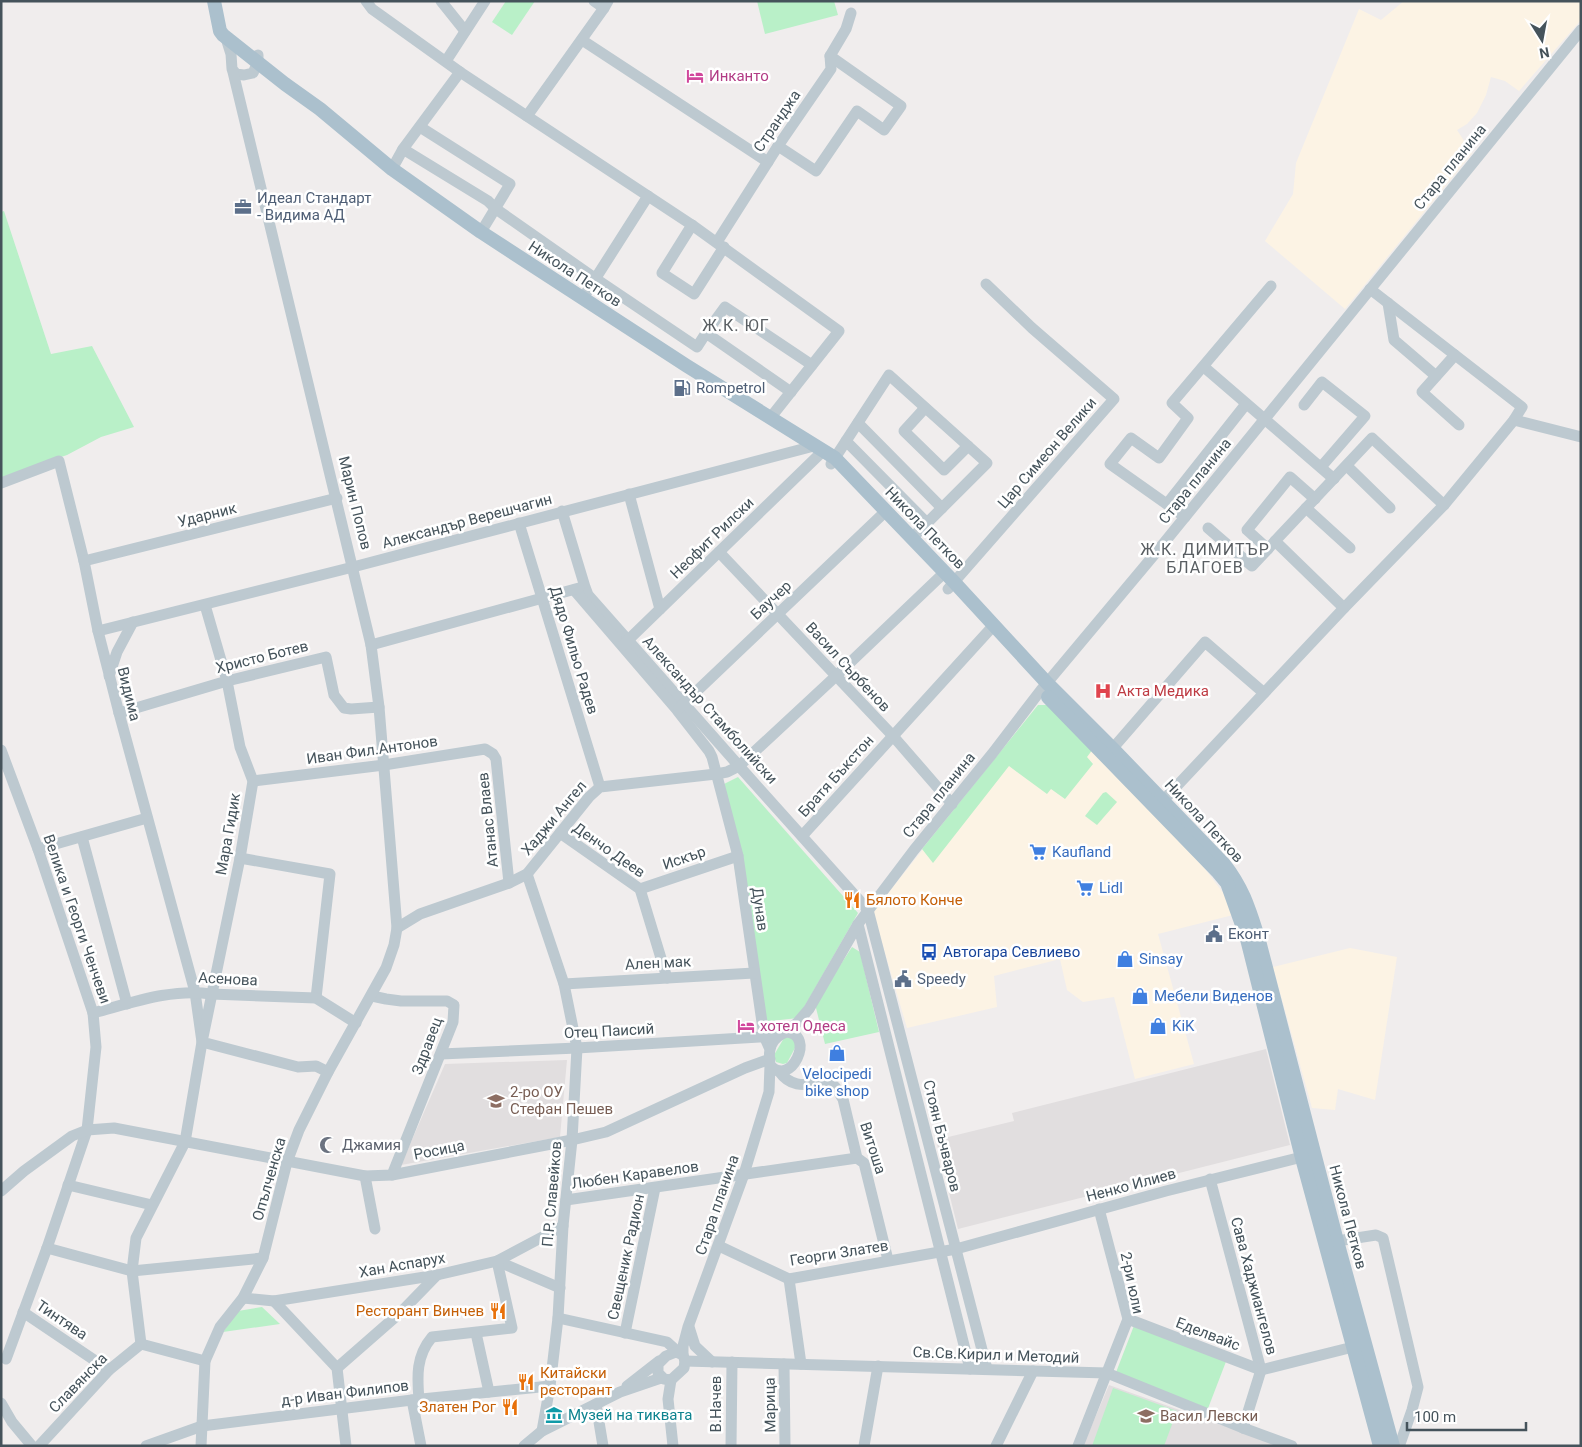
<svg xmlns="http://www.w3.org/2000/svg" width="1582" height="1447" viewBox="0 0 1582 1447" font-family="Roboto,sans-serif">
  <rect width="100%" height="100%" fill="#f0eded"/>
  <g fill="#fcf3e4">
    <path d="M1404,1H1581V20L1519,91L1505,81L1491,77L1486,95L1477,113L1467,124L1457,130L1472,153L1345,309L1265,241L1293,194L1296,163L1359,9L1381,20Z"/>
    <path d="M1038,705L1093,749L1205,869L1224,894L1233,915L1158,934L1194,1064L1135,1079L1114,997L1083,1002L1067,990L1060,959L994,976L997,1007L907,1028L873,912Z"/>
    <path d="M1350,948L1397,957L1375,1100L1338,1089L1335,1110L1312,1108L1273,967Z"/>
  </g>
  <g fill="#e1dedf">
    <path d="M1266,1049L1290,1145L958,1229L936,1140L1014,1121L1012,1113Z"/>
    <path d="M567,1060L560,1137L401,1165L445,1064Z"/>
    <path d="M1109,1385L1281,1446H1083Z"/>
  </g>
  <g fill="#b9f0c8">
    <path d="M506,1H535L512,35L492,22Z"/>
    <path d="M757,1H834L838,15L765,34Z"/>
    <path d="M4,211L51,354L92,346L134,427L101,437L67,455L1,478V212Z"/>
    <path d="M1038,705H1050L1093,749L1087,757L1093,764L1065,799L1051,789L1047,794L1009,766L933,863L922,849Z"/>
    <path d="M738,777L858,913L798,1018L762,1022L720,786Z"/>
    <path d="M1106,792L1117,802L1097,825L1085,816L1103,793Z"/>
    <path d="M852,947L860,952L879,1032L825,1044L815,1004Z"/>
    <path d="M790,1037L795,1041L796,1046L787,1063L783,1064L776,1062L774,1055L784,1038Z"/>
    <path d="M262,1307L280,1324L223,1332L238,1311Z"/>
    <path d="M1135,1323L1227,1359L1207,1411L1115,1375Z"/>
    <path d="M1113,1388L1177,1411L1164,1446H1092Z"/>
  </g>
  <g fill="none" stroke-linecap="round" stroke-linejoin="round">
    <g stroke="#bdc9d0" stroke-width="11">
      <path d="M366,1L372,9L460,72L692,225L839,331L771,417"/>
      <path d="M441,1L465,31"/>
      <path d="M594,1L604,8L608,1"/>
      <path d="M226,38L231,54L232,69L236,74L244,75L253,73L258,62V55"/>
      <path d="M582,40L768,162"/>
      <path d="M446,61L485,1"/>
      <path d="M527,116L604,8"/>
      <path d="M420,127L510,184L481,232"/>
      <path d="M778,146L816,171L857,111L884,130L901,106L830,56"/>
      <path d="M403,149L488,201L496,209L596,279L697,347L706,333L791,392"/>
      <path d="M392,169L403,149L460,72"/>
      <path d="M692,225L662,273L694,294L724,247"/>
      <path d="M717,242L778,146L831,69L830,56L846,29L851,13"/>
      <path d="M583,298L648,196"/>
      <path d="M1388,303L1394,340L1436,376"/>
      <path d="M706,333L725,307L812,365"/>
      <path d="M1455,355L1422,392L1459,425"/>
      <path d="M1204,367L1334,479"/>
      <path d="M1304,405L1322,382L1365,416L1321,467"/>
      <path d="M925,408L904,431L944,470L968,446"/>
      <path d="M1514,420L1581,437"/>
      <path d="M858,423L942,508"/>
      <path d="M846,441L927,523"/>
      <path d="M831,464L889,375L987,463L912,538"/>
      <path d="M1347,466L1390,508"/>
      <path d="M1,483L59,461L84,561L98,631L119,713L195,992L202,1042L185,1142L136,1238L132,1271L141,1344L205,1361"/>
      <path d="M629,494L660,609"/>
      <path d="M1167,504L1246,404"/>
      <path d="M1306,508L1350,548"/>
      <path d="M562,511L585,587L588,595L739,766L868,910L987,1369"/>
      <path d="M1185,517L1110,464L1131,438L1159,458L1188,418L1172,403L1271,286"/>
      <path d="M519,523L600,787"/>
      <path d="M1208,528L1252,566L1268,549"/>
      <path d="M1275,541L1268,549L1247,530L1290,477L1315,499"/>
      <path d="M719,552L893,736L952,804"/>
      <path d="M84,561L337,498"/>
      <path d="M948,589L1114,399L1032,328L986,284"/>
      <path d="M574,590L677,710L709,751L712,757L738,856L764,1036L769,1047"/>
      <path d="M205,605L227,681L240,747L253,781L240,858L202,1042L298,1067L316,1066L328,1072"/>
      <path d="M1344,608L1275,541L1372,438L1444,505"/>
      <path d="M98,631L353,567L814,446"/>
      <path d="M371,645L579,588"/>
      <path d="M623,645L823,451"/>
      <path d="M109,676L117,652L133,622"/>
      <path d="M679,708L886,511"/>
      <path d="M119,713L227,681L326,657L334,695L344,708L351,709L379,707"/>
      <path d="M1,750L38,849L93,1013L96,1047L87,1130L47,1248L6,1359"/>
      <path d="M1107,755L1205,642L1264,693"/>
      <path d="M253,781L384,765L485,749L493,754L496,759L509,883"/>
      <path d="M1158,806L1344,608L1444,505L1514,420L1522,407L1370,289"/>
      <path d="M560,833L640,889L667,978"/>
      <path d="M802,836L994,625"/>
      <path d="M82,837L127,1004"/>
      <path d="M38,849L147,818"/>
      <path d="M240,858L330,874L316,998"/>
      <path d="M527,874L564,984L577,1048L572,1140L563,1226L558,1318L550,1386L542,1431"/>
      <path d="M640,889L738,856"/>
      <path d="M858,924L970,1369"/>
      <path d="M397,928L420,914L509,883L527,874L589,797L600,787L716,774L727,772L739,766L836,676L945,572"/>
      <path d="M564,984L754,973"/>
      <path d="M372,996L386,999L401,1001H447L454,1005L453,1022L392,1175"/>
      <path d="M93,1013C131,1003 172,988 211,994L316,998L356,1023"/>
      <path d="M786,1032L797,1023L809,1009L858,924L914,850L992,754L1041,690L1159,549L1581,30"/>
      <path d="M786,1032C817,1034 790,1089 770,1065C768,1050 770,1038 786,1032Z"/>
      <path d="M441,1054L577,1048L778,1036"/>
      <path d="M779,1071C797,1097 822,1076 834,1086C838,1089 840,1095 843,1099L857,1158L864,1163L888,1260"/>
      <path d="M365,1176L375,1229"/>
      <path d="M1210,1179L1261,1370L1243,1428"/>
      <path d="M68,1185L152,1205"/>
      <path d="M1,1191L24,1171L72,1136L87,1130L114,1128L365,1176L392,1175L572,1140L606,1132L745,1068L770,1059"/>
      <path d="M566,1200L857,1158"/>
      <path d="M1337,1241L1376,1235L1383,1238L1418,1387L1412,1410L1400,1444L1396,1446"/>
      <path d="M719,1246L789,1279L956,1249L1166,1191L1310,1155"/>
      <path d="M47,1248L132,1271L263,1258"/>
      <path d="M789,1279L801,1364"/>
      <path d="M243,1298L274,1301L437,1275L497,1261L560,1288"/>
      <path d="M274,1301L337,1368L346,1446"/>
      <path d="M23,1312L109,1370"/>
      <path d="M558,1318L667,1342L678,1352"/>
      <path d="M1128,1319L1261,1370L1361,1345"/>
      <path d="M689,1327L695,1346L712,1362"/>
      <path d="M476,1333L489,1392"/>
      <path d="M625,1333L655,1188"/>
      <path d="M676,1352L683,1355L685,1361L684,1368L671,1380L664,1379L658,1373V1364L666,1356Z"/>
      <path d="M683,1355V1346L688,1327L744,1174L769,1092L770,1065"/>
      <path d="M685,1361L1107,1373L1243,1428L1292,1446"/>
      <path d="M784,1364L785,1446"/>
      <path d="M337,1368L401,1312L437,1275"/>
      <path d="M671,1380L668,1399L673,1446"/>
      <path d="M627,1386L659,1361"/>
      <path d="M412,1400L421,1446"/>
      <path d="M419,1400C417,1376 416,1356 432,1337L512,1328L497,1261L563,1226"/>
      <path d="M1,1403L12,1422L32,1446"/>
      <path d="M596,1404L603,1446"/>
      <path d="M39,1446L109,1370L141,1344"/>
      <path d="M146,1446L202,1426L412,1400L550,1386"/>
      <path d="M201,1446L205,1361L220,1327L243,1298L263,1258L287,1162L299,1130L328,1072L386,968L394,945L397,928L379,707L371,645L233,72"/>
      <path d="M524,1446L542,1431L620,1392L661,1378"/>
      <path d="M731,1446L732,1362"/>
      <path d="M864,1446L878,1366"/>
      <path d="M996,1446L1033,1371"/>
      <path d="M1078,1446L1128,1319L1099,1209"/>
    </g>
    <g stroke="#abc0cd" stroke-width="14">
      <path d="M214,1L220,31L223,35L285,84L320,109L392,169L481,232L687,366L835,458L954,582L1047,683L1113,749L1224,864C1243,888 1249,909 1258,937L1337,1241L1393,1446"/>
      <path d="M1048,697L1217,871L1227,883L1247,939L1302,1158L1380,1446"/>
    </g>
  </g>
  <defs>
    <g id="hotel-bare" transform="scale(1.35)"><path d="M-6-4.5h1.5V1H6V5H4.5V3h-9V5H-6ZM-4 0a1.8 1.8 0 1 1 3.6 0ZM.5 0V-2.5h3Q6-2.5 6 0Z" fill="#d1479c" stroke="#fff" stroke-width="2.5" paint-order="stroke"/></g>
    <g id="office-bare" transform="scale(1.35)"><path d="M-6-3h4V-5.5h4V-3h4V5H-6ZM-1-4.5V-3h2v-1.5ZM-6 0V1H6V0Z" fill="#5c6f8a" stroke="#fff" stroke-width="2.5" paint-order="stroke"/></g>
    <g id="fuel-bare" transform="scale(1.35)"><path d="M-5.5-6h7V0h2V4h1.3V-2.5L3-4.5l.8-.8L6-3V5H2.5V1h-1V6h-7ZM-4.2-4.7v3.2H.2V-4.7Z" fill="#5c6f8a" stroke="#fff" stroke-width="2.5" paint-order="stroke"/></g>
    <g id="hospital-bare" transform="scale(1.35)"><path d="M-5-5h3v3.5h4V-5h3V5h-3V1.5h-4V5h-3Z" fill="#e0444e" stroke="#fff" stroke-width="2.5" paint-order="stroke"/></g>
    <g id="supermarket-bare" transform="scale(1.35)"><path d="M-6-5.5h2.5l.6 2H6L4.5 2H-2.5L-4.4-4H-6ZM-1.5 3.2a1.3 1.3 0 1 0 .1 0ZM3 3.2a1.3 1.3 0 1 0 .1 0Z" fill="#3f7fe0" stroke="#fff" stroke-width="2.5" paint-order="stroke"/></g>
    <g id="restaurant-bare" transform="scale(1.35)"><path d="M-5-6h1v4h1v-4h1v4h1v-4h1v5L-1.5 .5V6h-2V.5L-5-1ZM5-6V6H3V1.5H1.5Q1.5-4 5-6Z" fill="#e8710a" stroke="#fff" stroke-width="2.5" paint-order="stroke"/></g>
    <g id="civic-bare" transform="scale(1.35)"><path d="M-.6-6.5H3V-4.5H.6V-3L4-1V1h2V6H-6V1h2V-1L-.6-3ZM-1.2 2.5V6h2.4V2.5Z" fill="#5c6f8a" stroke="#fff" stroke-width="2.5" paint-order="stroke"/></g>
    <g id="bus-bare" transform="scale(1.35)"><path d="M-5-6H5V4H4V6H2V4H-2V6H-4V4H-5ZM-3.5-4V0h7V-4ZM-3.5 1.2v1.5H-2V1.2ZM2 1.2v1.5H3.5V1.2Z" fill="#1a4fb4" stroke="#fff" stroke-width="2.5" paint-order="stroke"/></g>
    <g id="shop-bare" transform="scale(1.35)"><path d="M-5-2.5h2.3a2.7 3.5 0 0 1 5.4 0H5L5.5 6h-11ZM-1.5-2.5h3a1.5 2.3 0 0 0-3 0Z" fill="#3f7fe0" stroke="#fff" stroke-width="2.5" paint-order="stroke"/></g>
    <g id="school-bare" transform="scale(1.35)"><path d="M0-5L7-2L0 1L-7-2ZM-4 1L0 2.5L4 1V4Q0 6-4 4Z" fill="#8d6e63" stroke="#fff" stroke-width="2.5" paint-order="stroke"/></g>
    <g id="mosque-bare" transform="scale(1.35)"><path d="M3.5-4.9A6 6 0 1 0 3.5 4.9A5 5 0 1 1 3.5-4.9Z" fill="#6b7280" stroke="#fff" stroke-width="2.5" paint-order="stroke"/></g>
    <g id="museum-bare" transform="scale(1.35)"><path d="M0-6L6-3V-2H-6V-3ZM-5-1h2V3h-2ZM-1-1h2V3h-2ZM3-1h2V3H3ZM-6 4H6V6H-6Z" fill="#0f9aa8" stroke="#fff" stroke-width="2.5" paint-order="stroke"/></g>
  </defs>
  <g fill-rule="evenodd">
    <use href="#hotel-bare" x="695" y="76"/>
    <use href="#office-bare" x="243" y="207"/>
    <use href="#fuel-bare" x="682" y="388"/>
    <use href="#hospital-bare" x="1103" y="691"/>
    <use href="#supermarket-bare" x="1038" y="852"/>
    <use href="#supermarket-bare" x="1085" y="888"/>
    <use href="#restaurant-bare" x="852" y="900"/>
    <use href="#civic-bare" x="1214" y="934"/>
    <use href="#bus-bare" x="929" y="952"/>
    <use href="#shop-bare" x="1125" y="959"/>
    <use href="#civic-bare" x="903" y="979"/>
    <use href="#shop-bare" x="1140" y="996"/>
    <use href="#hotel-bare" x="746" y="1026"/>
    <use href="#shop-bare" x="1158" y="1026"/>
    <use href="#shop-bare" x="837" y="1053"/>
    <use href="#school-bare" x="496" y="1101"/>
    <use href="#mosque-bare" x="328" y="1145"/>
    <use href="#restaurant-bare" x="498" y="1311"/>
    <use href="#restaurant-bare" x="526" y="1382"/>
    <use href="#restaurant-bare" x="510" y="1407"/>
    <use href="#museum-bare" x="554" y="1415"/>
    <use href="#school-bare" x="1146" y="1416"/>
  </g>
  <g text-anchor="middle" stroke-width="5" stroke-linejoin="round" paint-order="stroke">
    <g font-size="15" fill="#b23c85" stroke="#fff" text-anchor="start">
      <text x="709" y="81">Инканто</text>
      <text x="760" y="1031">хотел Одеса</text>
    </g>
    <g font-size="15" fill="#45535b" stroke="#fff">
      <text transform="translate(777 121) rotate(-56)" y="5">Странджа</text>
      <text transform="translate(1450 167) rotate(-51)" y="5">Стара планина</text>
      <text transform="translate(575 274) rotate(33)" y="5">Никола Петков</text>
      <text transform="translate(1047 453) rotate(-49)" y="5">Цар Симеон Велики</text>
      <text transform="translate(1195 481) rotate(-51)" y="5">Стара планина</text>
      <text transform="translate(355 503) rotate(76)" y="5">Марин Попов</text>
      <text transform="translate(207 515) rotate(-14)" y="5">Ударник</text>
      <text transform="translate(467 521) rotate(-15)" y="5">Александър Верешчагин</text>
      <text transform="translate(925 528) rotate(46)" y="5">Никола Петков</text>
      <text transform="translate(712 538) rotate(-44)" y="5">Неофит Рилски</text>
      <text transform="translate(771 600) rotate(-43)" y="5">Баучер</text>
      <text transform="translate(574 650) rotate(73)" y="5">Дядо Фильо Радев</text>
      <text transform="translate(262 657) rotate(-14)" y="5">Христо Ботев</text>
      <text transform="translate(848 667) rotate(47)" y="5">Васил Сърбенов</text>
      <text transform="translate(129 694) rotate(76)" y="5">Видима</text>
      <text transform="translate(710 710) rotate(48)" y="5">Александър Стамболийски</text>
      <text transform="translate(372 750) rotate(-8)" y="5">Иван Фил.Антонов</text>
      <text transform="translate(836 776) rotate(-48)" y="5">Братя Бъкстон</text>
      <text transform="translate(939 795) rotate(-51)" y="5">Стара планина</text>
      <text transform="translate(554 818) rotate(-50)" y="5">Хаджи Ангел</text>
      <text transform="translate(488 820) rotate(-96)" y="5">Атанас Влаев</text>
      <text transform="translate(1204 821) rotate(47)" y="5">Никола Петков</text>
      <text transform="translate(228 834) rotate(-80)" y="5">Мара Гидик</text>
      <text transform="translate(609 850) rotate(35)" y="5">Денчо Деев</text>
      <text transform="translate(684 858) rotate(-19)" y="5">Искър</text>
      <text transform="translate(760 909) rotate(82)" y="5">Дунав</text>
      <text transform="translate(77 919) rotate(71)" y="5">Велика и Георги Ченчеви</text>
      <text transform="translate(658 963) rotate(-3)" y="5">Ален мак</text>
      <text transform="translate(228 979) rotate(3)" y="5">Асенова</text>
      <text transform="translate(609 1031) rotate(-3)" y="5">Отец Паисий</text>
      <text transform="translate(427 1046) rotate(-69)" y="5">Здравец</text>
      <text transform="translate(942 1136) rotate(76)" y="5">Стоян Бъчваров</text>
      <text transform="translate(873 1148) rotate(72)" y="5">Витоша</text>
      <text transform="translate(439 1150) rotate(-11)" y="5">Росица</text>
      <text transform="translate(635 1175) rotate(-8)" y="5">Любен Каравелов</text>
      <text transform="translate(269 1179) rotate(-74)" y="5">Опълченска</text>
      <text transform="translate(1131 1185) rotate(-15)" y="5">Ненко Илиев</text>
      <text transform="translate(552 1194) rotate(-85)" y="5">П.Р. Славейков</text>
      <text transform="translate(717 1205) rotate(-71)" y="5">Стара планина</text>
      <text transform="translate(1348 1217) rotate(75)" y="5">Никола Петков</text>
      <text transform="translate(839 1253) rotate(-9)" y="5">Георги Златев</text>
      <text transform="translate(626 1257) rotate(-78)" y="5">Свещеник Радион</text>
      <text transform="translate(402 1265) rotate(-10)" y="5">Хан Аспарух</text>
      <text transform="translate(1132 1283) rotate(78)" y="5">2-ри юли</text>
      <text transform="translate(1254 1286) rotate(75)" y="5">Сава Хаджиангелов</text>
      <text transform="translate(62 1320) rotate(34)" y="5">Тинтява</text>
      <text transform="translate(1208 1334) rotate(21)" y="5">Еделвайс</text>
      <text transform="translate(996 1355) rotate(2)" y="5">Св.Св.Кирил и Методий</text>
      <text transform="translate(78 1383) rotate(-46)" y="5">Славянска</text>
      <text transform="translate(345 1393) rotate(-7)" y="5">д-р Иван Филипов</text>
      <text transform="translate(716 1404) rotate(-90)" y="5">В.Начев</text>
      <text transform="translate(770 1405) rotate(-91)" y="5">Марица</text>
    </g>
    <g font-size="15" fill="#4e5e75" stroke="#fff" text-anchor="start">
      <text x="257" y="203">Идеал Стандарт<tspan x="257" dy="17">- Видима АД</tspan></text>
      <text x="696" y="393">Rompetrol</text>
      <text x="1228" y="939">Еконт</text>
      <text x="917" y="984">Speedy</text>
    </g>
    <g font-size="15" fill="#be3a42" stroke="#fff" text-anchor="start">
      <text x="1117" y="696">Акта Медика</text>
    </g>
    <g font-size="15" fill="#366cbe" stroke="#fff" text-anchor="start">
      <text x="1052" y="857">Kaufland</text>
      <text x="1099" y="893">Lidl</text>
      <text x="1139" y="964">Sinsay</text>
      <text x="1154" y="1001">Мебели Виденов</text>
      <text x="1172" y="1031">KiK</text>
      <text x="837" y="1079" text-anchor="middle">Velocipedi<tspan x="837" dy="17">bike shop</tspan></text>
    </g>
    <g font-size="15" fill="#c56008" stroke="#fff" text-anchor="start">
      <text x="866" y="905">Бялото Конче</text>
      <text x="484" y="1316" text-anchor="end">Ресторант Винчев</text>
      <text x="540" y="1378">Китайски<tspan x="540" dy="17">ресторант</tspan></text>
      <text x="496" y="1412" text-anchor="end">Златен Рог</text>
    </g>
    <g font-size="15" fill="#164399" stroke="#fff" text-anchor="start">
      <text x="943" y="957">Автогара Севлиево</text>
    </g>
    <g font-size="15" fill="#785e54" stroke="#fff" text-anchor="start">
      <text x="510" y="1097">2-ро ОУ<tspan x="510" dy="17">Стефан Пешев</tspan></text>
      <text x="1160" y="1421">Васил Левски</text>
    </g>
    <g font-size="15" fill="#5b616d" stroke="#fff" text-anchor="start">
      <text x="342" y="1150">Джамия</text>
    </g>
    <g font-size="15" fill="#0d838f" stroke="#fff" text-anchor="start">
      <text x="568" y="1420">Музей на тиквата</text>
    </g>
    <g font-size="16" letter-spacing="1" fill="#595e62" stroke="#fff">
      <text x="736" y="331">Ж.К. ЮГ</text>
      <text x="1205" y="555">Ж.К. ДИМИТЪР<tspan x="1205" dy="18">БЛАГОЕВ</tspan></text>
    </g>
  </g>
  <rect width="1582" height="1447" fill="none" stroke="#45535b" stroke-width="5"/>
  <g transform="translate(1542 40) rotate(169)" stroke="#ffffff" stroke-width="4" paint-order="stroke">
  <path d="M0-4L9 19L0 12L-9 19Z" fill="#45535b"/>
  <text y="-8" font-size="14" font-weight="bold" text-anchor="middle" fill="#45535b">N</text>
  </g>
  <path d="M1407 1422v8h119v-8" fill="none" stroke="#45535b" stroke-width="2.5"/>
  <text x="1414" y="1422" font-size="15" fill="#45535b" stroke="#ffffff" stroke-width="4" paint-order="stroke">100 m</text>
</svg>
